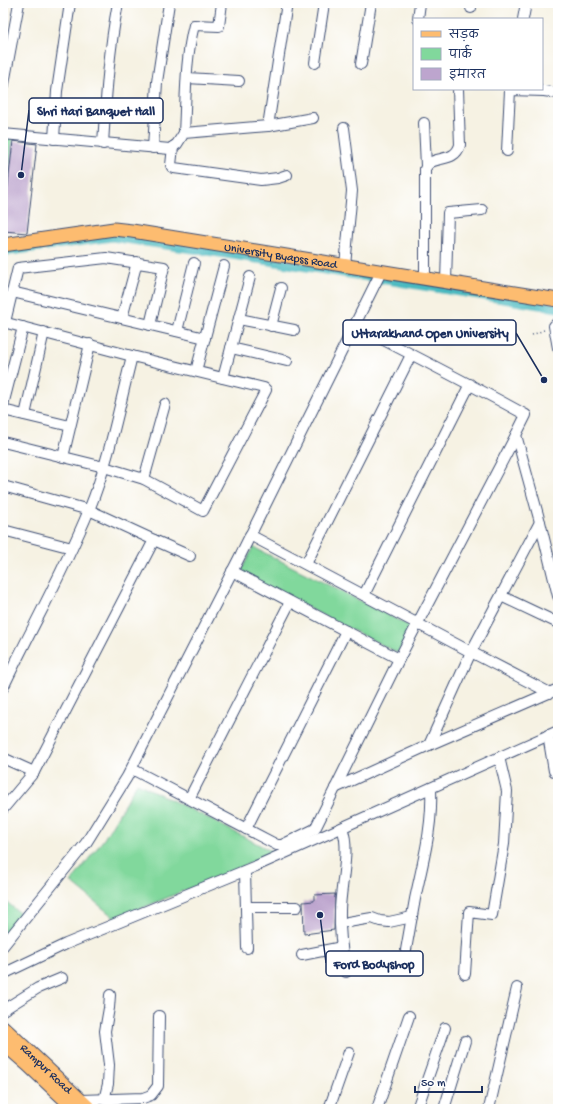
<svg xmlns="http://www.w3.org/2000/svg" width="561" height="1112" viewBox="0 0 561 1112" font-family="'Gochi Hand','Playpen Sans Deva',sans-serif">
  <rect width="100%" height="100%" fill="#fff"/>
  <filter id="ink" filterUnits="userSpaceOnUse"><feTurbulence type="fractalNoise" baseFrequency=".025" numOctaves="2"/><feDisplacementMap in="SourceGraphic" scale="8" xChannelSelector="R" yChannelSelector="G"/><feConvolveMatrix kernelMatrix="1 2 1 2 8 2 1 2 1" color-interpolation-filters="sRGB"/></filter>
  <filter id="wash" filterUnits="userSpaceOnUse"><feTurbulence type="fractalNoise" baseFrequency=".012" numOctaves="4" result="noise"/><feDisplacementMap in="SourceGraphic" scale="16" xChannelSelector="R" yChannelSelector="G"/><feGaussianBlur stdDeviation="0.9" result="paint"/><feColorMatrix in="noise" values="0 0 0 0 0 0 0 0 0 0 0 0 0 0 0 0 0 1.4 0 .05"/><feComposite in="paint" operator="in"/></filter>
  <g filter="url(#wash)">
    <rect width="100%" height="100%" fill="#f6f2e3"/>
    <g fill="#81d89c" stroke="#4e847d">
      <path d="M3,138H13L5,210H3Z"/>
      <path d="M253,547L412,627L398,653L240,574Z"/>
      <path d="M137,783L202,815L275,853L116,919L71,882L104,839Z"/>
      <path d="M3,899L22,915L3,938Z"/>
    </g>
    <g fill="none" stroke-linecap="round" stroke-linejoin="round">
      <path stroke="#49b9c0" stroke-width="9" d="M3,252L112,237L220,253L558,308"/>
    </g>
    <g id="blocks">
      <g fill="#bda5ce">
        <path d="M13,141L37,144L27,233L4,231L3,210H5Z"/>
        <path d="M335,894L334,930L304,934L303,902L314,901V895Z"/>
      </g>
    </g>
  </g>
  <g filter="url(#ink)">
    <use href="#blocks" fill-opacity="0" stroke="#3c4c72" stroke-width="1"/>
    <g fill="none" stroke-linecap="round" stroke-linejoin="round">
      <g stroke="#3c4c72" stroke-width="12">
        <g id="minor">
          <path d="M471,8V3"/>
          <path d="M418,19L420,3"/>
          <path d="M523,19L526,3"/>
          <path d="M315,63L324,3"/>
          <path d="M361,64L371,3"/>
          <path d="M187,78L239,81"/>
          <path d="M3,89L19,3"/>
          <path d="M424,123L426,166"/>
          <path d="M268,126L287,3"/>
          <path d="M344,128L352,191L345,266"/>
          <path d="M184,133C186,98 185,60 194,25L219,26L222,3"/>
          <path d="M3,134L170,149L177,144L184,133L268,126L313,118"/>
          <path d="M54,139L57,91L70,3"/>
          <path d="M103,144C106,96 109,50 118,3"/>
          <path d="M173,147L171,165L172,167L174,168L261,180L278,178L287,175"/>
          <path d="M153,148L157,82L169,3"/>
          <path d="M507,151L510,90L544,91L558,93"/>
          <path d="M425,278V169C432,153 454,165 460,145L458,89"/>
          <path d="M446,282L448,213L482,210"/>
          <path d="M12,292L205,338"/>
          <path d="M122,318L137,262"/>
          <path d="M239,319L294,330"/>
          <path d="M3,322L132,356C119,407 109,461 89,510C64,571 31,629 3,688"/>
          <path d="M5,322L18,268L106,258L164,267L150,325"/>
          <path d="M558,322L554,326L558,348"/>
          <path d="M271,326L281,288"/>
          <path d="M177,331L194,263"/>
          <path d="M231,348L287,361"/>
          <path d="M196,371L224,266"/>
          <path d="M223,378L250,277"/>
          <path d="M3,405L23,327"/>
          <path d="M3,410L70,426"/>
          <path d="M25,415L44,332"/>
          <path d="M516,435L540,522L558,596"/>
          <path d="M3,442L104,467L144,479L203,511L266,390L264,388L132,356"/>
          <path d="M63,457L90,344"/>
          <path d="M144,479L165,404"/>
          <path d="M3,486L89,510L154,540L34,772L3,809"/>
          <path d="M3,530L72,548"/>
          <path d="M250,535L471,652L550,693"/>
          <path d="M154,540L190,556"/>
          <path d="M306,564L411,355"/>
          <path d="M232,571L399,659"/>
          <path d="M364,595L470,384"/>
          <path d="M501,596L558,623"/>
          <path d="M548,735L554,771"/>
          <path d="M429,745L471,652L540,522"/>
          <path d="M3,758L34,772"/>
          <path d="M132,769L277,845H282L315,829L399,659L516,435L526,415C470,384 412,355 355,325"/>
          <path d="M335,788L429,745L558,689"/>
          <path d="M189,799L290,602"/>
          <path d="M342,828C351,848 340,888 340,911C339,932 342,952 346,972"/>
          <path d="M246,829L346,631"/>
          <path d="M245,871L247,948"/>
          <path d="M247,907H297"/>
          <path d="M348,922L372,918L380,921L389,922L412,917"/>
          <path d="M3,946L86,843L127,777L239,558L381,272"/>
          <path d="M406,950C409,933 412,916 415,899C423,861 433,827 431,788"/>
          <path d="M302,955L342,947"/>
          <path d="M3,974L66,944L256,866L558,731"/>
          <path d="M465,974L469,912L492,915L504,844L507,791L499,757"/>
          <path d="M3,1010L38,988L62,978"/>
          <path d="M81,1100L143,1098L151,1095L158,1086L159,1016"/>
          <path d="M104,1100L108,1084L109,1065L105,1031L109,1008L110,995"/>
          <path d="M329,1109L349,1052"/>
          <path d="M377,1109L409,1016"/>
          <path d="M417,1109L445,1028"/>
          <path d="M444,1109L465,1041"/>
          <path d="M489,1109L517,988"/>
        </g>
      </g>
      <g stroke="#3c4c72" stroke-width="15">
        <g id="major">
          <path id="s1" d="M3,245L114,229L132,231L558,300"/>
          <path id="s2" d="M3,1027L90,1109"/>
          <path d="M3,1043L27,1064L75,1109"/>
        </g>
      </g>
      <path stroke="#3c4c72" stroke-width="1.5" stroke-dasharray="1 3" stroke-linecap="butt" d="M532,335L544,330"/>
      <use href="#minor" stroke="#fff" stroke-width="10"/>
      <use href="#major" stroke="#fdbc70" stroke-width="13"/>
    </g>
  </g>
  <g text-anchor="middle" stroke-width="3" stroke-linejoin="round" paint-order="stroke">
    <g font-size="12" fill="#1b2f5e" stroke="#fff">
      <text dy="4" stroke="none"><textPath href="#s1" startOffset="281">University Byapss Road</textPath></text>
      <text dy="4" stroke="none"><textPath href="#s2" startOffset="60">Rampur Road</textPath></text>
    </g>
  </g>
  <path fill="none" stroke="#1b2f5e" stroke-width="1.5" d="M21 175L29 110M544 380L516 333M320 915L326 963"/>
  <g fill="#1b2f5e" stroke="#fff" stroke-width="1.5">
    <circle cx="21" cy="175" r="4"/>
    <circle cx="544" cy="380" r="4"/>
    <circle cx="320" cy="915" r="4"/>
  </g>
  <g fill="#fff" stroke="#1b2f5e" stroke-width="1.5">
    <rect x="29" y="98" width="134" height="25" rx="4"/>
    <rect x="343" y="320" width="173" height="25" rx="4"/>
    <rect x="326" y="951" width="97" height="25" rx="4"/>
  </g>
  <g font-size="13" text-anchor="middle" font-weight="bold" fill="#1b2f5e">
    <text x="96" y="115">Shri Hari Banquet Hall</text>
    <text x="430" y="337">Uttarakhand Open University</text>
    <text x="374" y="968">Ford Bodyshop</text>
  </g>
  <rect width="561" height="1112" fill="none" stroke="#fff" stroke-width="16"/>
  <rect x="413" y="18" width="130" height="72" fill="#ffffff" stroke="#a4acbf"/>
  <rect x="421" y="31" width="20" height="6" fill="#fdbc70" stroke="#a4acbf"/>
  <text x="449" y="38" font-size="12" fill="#1b2f5e">सड़क</text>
  <rect x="421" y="48" width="20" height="12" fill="#81d89c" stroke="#a4acbf"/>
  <text x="449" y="58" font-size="12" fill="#1b2f5e">पार्क</text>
  <rect x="421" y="68" width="20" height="12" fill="#bda5ce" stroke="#a4acbf"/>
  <text x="449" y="78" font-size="12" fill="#1b2f5e">इमारत</text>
  <path d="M415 1086v6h67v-6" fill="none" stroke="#1b2f5e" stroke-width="2"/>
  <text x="421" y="1086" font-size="12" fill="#1b2f5e" stroke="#ffffff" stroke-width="3" paint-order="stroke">50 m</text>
</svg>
